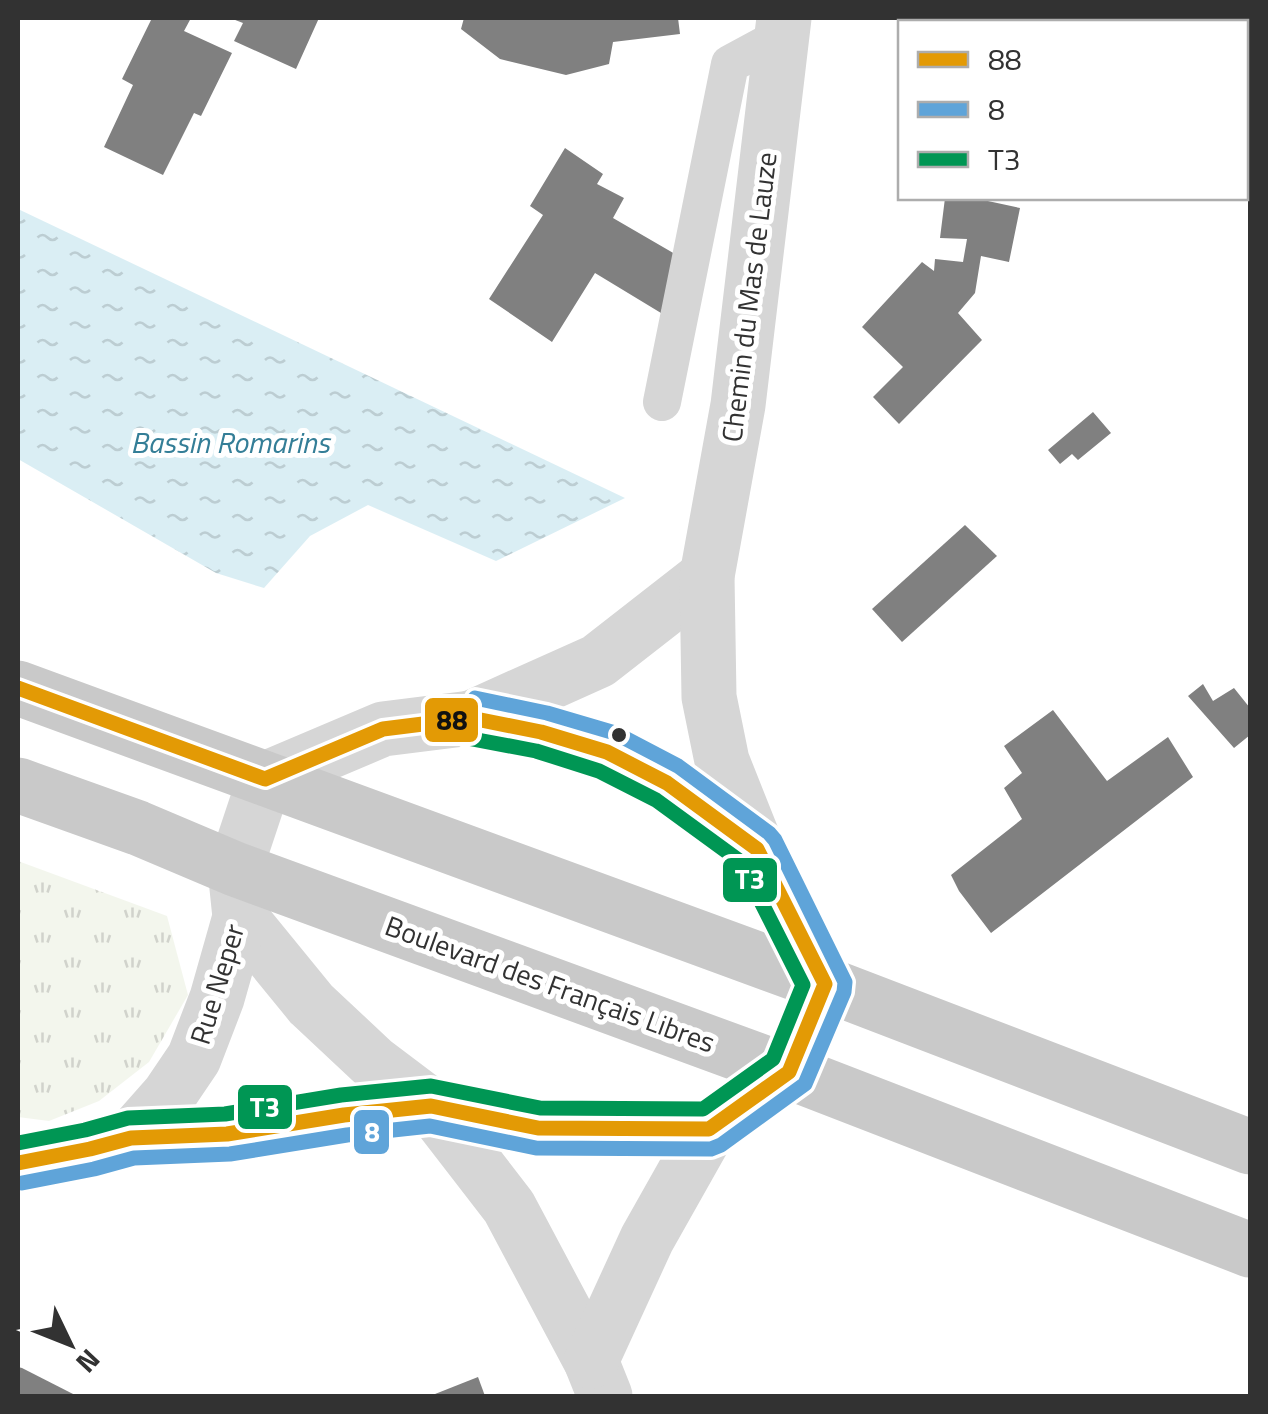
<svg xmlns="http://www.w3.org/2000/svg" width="1268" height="1414" viewBox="0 0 1268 1414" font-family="'Titillium Web',sans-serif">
  <defs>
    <pattern id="grass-tufts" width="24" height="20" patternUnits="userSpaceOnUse" patternTransform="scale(2.5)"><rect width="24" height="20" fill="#f3f6ed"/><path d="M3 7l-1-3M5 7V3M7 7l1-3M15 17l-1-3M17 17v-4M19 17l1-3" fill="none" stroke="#d1d3cc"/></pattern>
    <pattern id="water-ripples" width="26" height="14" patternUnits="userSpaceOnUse" patternTransform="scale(2.5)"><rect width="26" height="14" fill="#daeef4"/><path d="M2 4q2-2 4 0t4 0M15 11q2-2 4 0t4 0" fill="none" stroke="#bccdd2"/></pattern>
  </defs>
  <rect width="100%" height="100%" fill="#fff"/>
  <path fill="url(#grass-tufts)" d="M18,861L167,916L188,995L149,1062L99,1101L49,1121L18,1117Z"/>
  <path fill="url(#water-ripples)" d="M18,209L625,498L496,561L368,505L310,536L264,588L216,573L18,459Z"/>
  <g fill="#808080">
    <path d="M152,18H191L184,31L232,53L201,116L194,113L163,175L104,147L133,85L122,79Z"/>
    <path d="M230,18H319L296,69L234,41L243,23Z"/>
    <path d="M464,18H678L680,34L613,42L609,64L566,75L500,59L461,29Z"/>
    <path d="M1083,18H1224L1220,22H1079Z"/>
    <path d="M565,148L603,174L597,184L624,198L613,218L675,254L661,313L595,273L552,342L489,299L543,215L530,206Z"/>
    <path d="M945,198H974L1020,208L1009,262L981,256L975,293L958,313L982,340L899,424L873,397L903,367L862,327L922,262L934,271L935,259L963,262L967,239L940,238Z"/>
    <path d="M1093,412L1111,433L1078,460L1072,454L1060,464L1048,450Z"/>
    <path d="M965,525L997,556L902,642L872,609Z"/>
    <path d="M1203,684L1213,701L1234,688L1250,708V735L1234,748L1188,696Z"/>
    <path d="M1053,710L1107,781L1168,737L1193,777L991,933L959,891L951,875L1022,819L1004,788L1022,773L1004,746Z"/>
    <path d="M18,1367L22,1368L77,1396H18Z"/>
    <path d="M478,1377L485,1396H430Z"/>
  </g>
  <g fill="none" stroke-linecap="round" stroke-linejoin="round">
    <path stroke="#d6d6d6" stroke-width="38" d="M662,402L730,64L782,36"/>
    <g stroke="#d6d6d6" stroke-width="55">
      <path d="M471,718L598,661L707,576"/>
      <path d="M240,917L311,1004L374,1063L431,1106L538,1128L709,1129L789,1072L825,984L757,849L722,761L709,697L707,576L738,405L784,18"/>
      <path d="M431,1106L509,1207L591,1361L605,1396"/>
      <path d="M131,1138L169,1095L194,1058L217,998L240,917L235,869L265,779L383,729L471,718L541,732L607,752L667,783L757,849"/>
      <path d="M18,1163L90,1149L131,1138L227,1134L344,1115L431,1106"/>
      <path d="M591,1361L647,1239L709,1129"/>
    </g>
    <g stroke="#c9c9c9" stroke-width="55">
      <path d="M18,688L825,984L1250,1147"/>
      <path d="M18,785L138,828L235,869L789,1072L1250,1250"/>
    </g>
    <g stroke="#fff" stroke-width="22">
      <path id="bus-1" d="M18,688L265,779L383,729L471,718L541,732L607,752L667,783L757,849L825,984L789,1072L709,1129L538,1128L431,1106L344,1115L227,1134L131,1138L90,1149L18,1163"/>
    </g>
    <g stroke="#fff" stroke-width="22">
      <path id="bus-2" d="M22,1183L94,1169L134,1158L230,1154L347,1135L430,1126L536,1148L711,1149L721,1145L805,1084L844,992L845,982L775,840L769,833L678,766L615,733L547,713L475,698"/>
    </g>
    <g stroke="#fff" stroke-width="22">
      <path id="bus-3" d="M18,1143L85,1130L128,1118L225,1114L341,1095L431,1086L540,1108L703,1109L773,1059L803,985L741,862L656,800L599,771L536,751L467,738"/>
    </g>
    <use href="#bus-1" stroke="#e39a05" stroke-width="15"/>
    <use href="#bus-2" stroke="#5fa4d9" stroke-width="15"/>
    <use href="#bus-3" stroke="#009654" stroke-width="15"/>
  </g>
  <circle fill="#323232" stroke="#fff" stroke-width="4" cx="619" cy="735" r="9"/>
  <g text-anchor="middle" stroke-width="10" stroke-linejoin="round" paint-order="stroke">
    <g font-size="28" fill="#323232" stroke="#fff">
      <text transform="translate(749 297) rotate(-83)" y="10">Chemin du Mas de Lauze</text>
      <text transform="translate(217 984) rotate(-73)" y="10">Rue Neper</text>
      <text transform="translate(550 984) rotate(20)" y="10">Boulevard des Français Libres</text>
    </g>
    <g font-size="30" font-style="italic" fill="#347e97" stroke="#fff">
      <text x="230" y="453">Bassin Romarins</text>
    </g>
  </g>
  <g stroke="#fff" stroke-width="4">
    <rect x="423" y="696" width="57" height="48" rx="10" fill="#e39a05"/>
    <rect x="721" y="856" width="58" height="48" rx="10" fill="#009654"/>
    <rect x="236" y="1083" width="58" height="48" rx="10" fill="#009654"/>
    <rect x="352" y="1108" width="39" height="48" rx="10" fill="#5fa4d9"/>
  </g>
  <g font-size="28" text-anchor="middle" font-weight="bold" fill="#fff">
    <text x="750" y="889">T3</text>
    <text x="265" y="1117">T3</text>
    <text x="372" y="1142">8</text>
  </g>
  <g font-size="28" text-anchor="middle" font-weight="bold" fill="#111">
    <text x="452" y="730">88</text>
  </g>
  <rect width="1268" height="1414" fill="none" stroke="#323232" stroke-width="40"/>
  <rect x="898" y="20" width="350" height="180" fill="#ffffff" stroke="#adadad" stroke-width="2.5"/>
  <rect x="918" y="52" width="50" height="15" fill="#e39a05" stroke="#adadad" stroke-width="2.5"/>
  <text x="988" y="70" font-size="30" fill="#323232">88</text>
  <rect x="918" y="102" width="50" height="15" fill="#5fa4d9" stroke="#adadad" stroke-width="2.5"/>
  <text x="988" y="120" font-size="30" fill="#323232">8</text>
  <rect x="918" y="152" width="50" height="15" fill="#009654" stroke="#adadad" stroke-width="2.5"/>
  <text x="988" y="170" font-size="30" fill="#323232">T3</text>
  <g transform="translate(70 1344) rotate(133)" stroke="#ffffff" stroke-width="8" paint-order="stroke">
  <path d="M0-8L18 38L0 25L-18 38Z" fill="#323232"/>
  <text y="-15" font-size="28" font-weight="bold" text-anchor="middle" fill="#323232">N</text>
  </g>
</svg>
